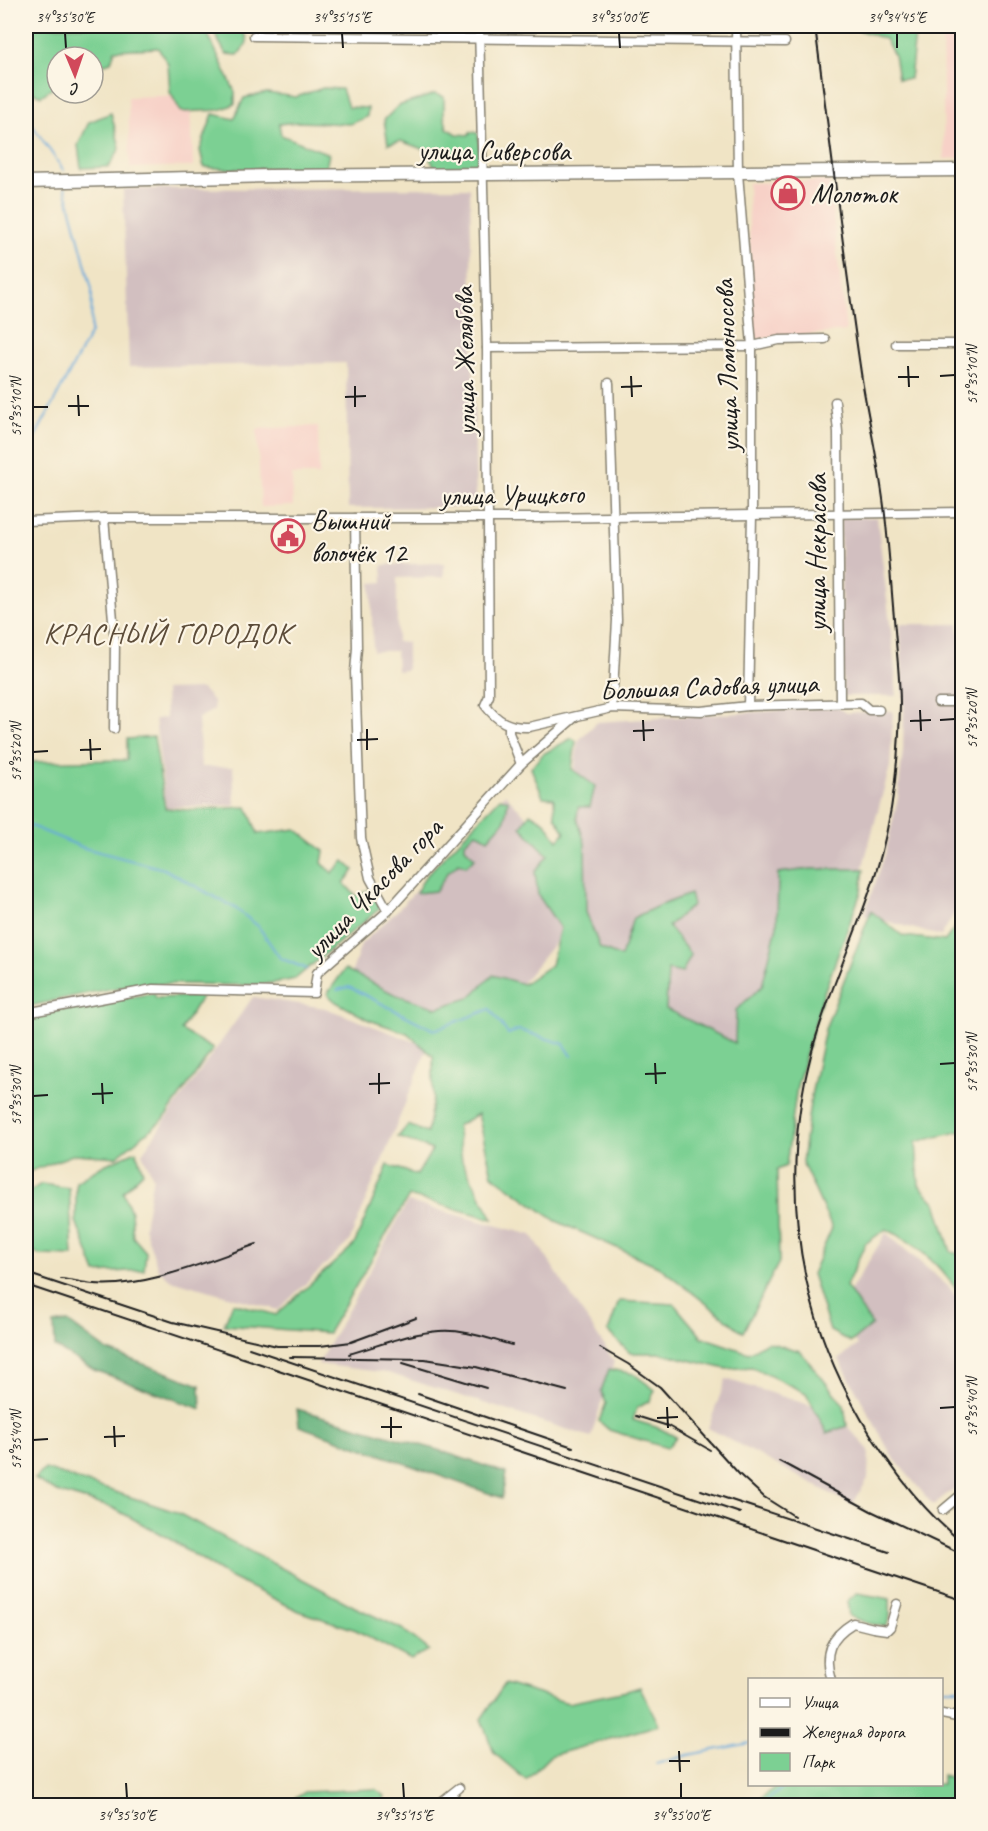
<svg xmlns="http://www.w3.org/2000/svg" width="988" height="1831" viewBox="0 0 988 1831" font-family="Caveat,sans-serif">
  <rect width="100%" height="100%" fill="#fcf5e5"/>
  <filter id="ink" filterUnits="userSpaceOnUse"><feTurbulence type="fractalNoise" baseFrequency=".0167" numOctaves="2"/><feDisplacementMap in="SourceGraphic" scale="12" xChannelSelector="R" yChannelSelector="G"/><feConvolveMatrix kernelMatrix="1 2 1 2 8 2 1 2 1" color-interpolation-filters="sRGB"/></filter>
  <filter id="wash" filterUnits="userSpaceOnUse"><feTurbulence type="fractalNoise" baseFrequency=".008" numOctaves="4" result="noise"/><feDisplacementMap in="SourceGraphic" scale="24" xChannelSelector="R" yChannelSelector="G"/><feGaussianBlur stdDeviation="1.35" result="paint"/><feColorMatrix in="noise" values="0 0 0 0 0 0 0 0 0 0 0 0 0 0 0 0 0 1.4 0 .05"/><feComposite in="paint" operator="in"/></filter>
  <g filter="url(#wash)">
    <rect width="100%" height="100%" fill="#f0e4c5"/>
    <g fill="#f7d1c7">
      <path d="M942,26H962V158L944,159Z"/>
      <path d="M191,95L193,166L130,168L128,97Z"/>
      <path d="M829,181L846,331L752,340L748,183Z"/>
      <path d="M318,426L319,475H292L293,506L261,507L257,429Z"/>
    </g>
    <g fill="#d2bfc0">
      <path d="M470,188L476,507L348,508L346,363L129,367L123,189Z"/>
      <path d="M877,517L893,648L897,696H843L840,518Z"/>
      <path d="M444,563V577L397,578V642H407V670L397,671L396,651H373L371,583L383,582L382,565Z"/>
      <path d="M900,624H958L962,675V900L941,936L864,915L885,855L898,798L903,750L904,707Z"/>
      <path d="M202,689L213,701L214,710L198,718L201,767H233L235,805L166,807L155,719L166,718L165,690Z"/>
      <path d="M837,707L846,713L893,711L890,766L856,892L799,1064L665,1019L596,956L578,917L575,767L578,741L597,722Z"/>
      <path d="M505,794L555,847L566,929L514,993L439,1018L350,978L361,944L394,914Z"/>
      <path d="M253,997L325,1008L428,1047L349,1242L278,1310L171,1280L158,1269L144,1227L153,1177L142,1153Z"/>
      <path d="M408,1202L532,1235L614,1361L591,1437L388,1373L318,1364Z"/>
      <path d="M886,1233L950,1288L962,1307V1482L933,1505L892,1456L839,1359L858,1345L836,1314Z"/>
      <path d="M726,1379L835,1413L869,1450L868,1479L852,1505L708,1428Z"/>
    </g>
    <g fill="#7cd093" stroke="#4c7658" stroke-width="1.5">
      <path d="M26,26H204L235,92V104L220,110L181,112L170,92L168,64L158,48L115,50L111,62L93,68V57H57V85L41,96L26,89Z"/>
      <path d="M210,26H236L246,36L247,43L238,55L226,54Z"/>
      <path d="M847,26H916L910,79H898L894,55L885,39Z"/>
      <path d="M323,88L342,89L348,107L368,108L367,117L350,124L299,122L279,124L281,135L329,154L326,168L226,169L204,167L200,150L213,114L234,119L244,98L267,93L296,97Z"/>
      <path d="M435,94L444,97V115L447,128L457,134L469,135L471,132L478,133L480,155L475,167L435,168L425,150L401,141L388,144L384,120L398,106Z"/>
      <path d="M111,113L120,148L109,167L81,168L78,145L89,122Z"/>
      <path d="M154,737L165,808L189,810L247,807L258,834L296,829L324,851L322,863L332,873L344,861L354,870L344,883L356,896L371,889L380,905L378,910L295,979C251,990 203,982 157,984C115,985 67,998 26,1007V762L127,760V739Z"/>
      <path d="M572,738L576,741L572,769L595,786L590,807H578L577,818L585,843L586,912L600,948L621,957L633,918L656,907L690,894L693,905L668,926L691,955L682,973L668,970L666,1009L735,1043L736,1010L762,986L777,926L778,873L811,869H864L861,892L822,998L797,1086L786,1166L777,1170L779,1262L743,1332L658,1266L556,1221L492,1175L478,1114L457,1126L462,1161L493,1219L409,1196L328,1333L224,1325L233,1303L276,1315L354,1245L388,1165L417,1175L432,1150L398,1137L408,1125L427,1133L433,1098V1056L407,1033L369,1020L336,1002L327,994L345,969L394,994L437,1008L469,998L493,975L523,984L551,965L560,928L538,895L535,872L548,855L521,827L530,813L545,822L558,840L565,832L555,816L554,798L543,797L531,768L543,754Z"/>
      <path d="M500,798L508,800L505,820L488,839L476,832L465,842V848L475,858L466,866L459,863L447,873L436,891L416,893L424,878Z"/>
      <path d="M871,911L903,936L945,941L962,917V1131L916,1142L919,1185L936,1203L951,1252L962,1255V1298C944,1269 917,1243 886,1229L865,1244L846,1286L872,1325L851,1342L830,1331L812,1274L832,1228L802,1162L811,1096L825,1029Z"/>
      <path d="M154,993L156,998L202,996L181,1030L213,1049L164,1119L116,1157L75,1154L26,1173V1016Z"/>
      <path d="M136,1151L143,1172L123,1192L131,1212L133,1237L146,1252L144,1270L96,1273L76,1221V1182L104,1165Z"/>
      <path d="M41,1184L69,1188L73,1256L39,1255L26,1249V1194Z"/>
      <path d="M619,1301L674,1304L702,1337L749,1353L767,1342L800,1351L844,1405L847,1426L827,1433L806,1393L752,1367L726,1369L660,1353H630L608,1332Z"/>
      <path d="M609,1369L634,1374L655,1390L650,1401L637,1408L633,1420L659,1428L676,1437L667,1448L609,1430L599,1421L606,1403L601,1391Z"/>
      <path d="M45,1469L176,1512L355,1607L402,1629L429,1650L411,1660L356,1630L299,1611L229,1577L168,1538L113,1508L57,1492L35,1479Z"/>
      <path d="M857,1593L890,1599V1617L886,1627L867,1623L849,1616L847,1601Z"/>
      <path d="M505,1684L568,1703L627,1691L640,1687L659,1725L550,1756L526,1780L494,1753L481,1719Z"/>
      <path d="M942,1776L949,1778L962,1789V1805H753L777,1785L942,1784Z"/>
      <path d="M376,1789L385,1796L381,1805H285L305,1792Z"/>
    </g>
    <g fill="#65b27d" stroke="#40674c" stroke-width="1.5">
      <path d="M68,1322L106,1350L200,1385L201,1409L94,1370L55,1347L54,1324Z"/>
      <path d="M297,1409L438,1450L506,1473L502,1498L299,1426Z"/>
    </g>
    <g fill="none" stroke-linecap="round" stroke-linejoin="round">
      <g stroke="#66a8da" stroke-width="2">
        <path d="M26,116L64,171"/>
        <path d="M26,454L91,332L92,289L65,187"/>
        <path d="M26,824L84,848L164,869L235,908L258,926L280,958L307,969"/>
        <path d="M337,990L349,987L434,1030L490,1009L508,1034L519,1030L564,1044L572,1056"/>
        <path d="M942,1689H962"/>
        <path d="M656,1764L688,1755L750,1743"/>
        <path d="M759,1806L788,1784"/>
      </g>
    </g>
  </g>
  <g filter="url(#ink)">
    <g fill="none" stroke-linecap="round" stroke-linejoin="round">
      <g stroke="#868070" stroke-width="11">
        <g id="street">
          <path d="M479,26L487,348L489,696L485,705C497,721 509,728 529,727L612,708L701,711L748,706L861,703L869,710H879"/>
          <path d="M736,26L738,173L752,346V515L748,706"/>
          <path d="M254,36L785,42"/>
          <path d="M896,344H962"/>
          <path d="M487,348L752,346L779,340L825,339"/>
          <path d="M609,383L617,620L612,708"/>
          <path d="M835,402L838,432L840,703"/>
          <path d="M104,518L115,642L114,729"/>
          <path d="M355,518L357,648L355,672L361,838L370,878L388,911"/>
          <path d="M26,521L104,518H538L962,512"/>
          <path d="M938,702H962"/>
          <path d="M509,726V733L521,764"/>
          <path d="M26,1013L153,989L314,993L317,973L388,911L521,764L575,717"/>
          <path d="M943,1510L962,1494"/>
          <path d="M831,1680C823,1653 830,1637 853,1623L873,1628L887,1630L890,1627L897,1604"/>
          <path d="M942,1714L962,1718"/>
          <path d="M436,1806L459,1788"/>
        </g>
      </g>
      <g stroke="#868070" stroke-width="15">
        <path id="secondary" d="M26,182L270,176L962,170"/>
      </g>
      <use href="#street" stroke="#fff" stroke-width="8"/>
      <use href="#secondary" stroke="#fff" stroke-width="12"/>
      <g stroke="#1c1c1c" stroke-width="2">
        <path d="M815,26C830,141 844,258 861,373C868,420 880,467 885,515C889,549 891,584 894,618C896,647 900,676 900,705C899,755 894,807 881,855C863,922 830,984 812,1051C781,1167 793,1292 850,1399C876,1448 918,1508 962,1542"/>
        <path d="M26,1273L173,1322L277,1346H320L351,1342L416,1318"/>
        <path d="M61,1279C72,1280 83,1283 94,1284C147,1288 207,1261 257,1244"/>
        <path d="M26,1285L962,1600"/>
        <path d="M249,1348L740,1513"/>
        <path d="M600,1348L628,1364L660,1387L740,1475L764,1497L794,1516"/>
        <path d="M349,1354C378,1346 409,1333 439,1331C464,1329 489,1339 512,1345"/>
        <path d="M290,1357L425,1359L476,1367L567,1391"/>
        <path d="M403,1363L486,1388"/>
        <path d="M418,1394L573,1447"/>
        <path d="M636,1416L668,1426L710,1450"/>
        <path d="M779,1461L871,1511L962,1554"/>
        <path d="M701,1490L889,1552"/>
      </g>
    </g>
  </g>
  <path fill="none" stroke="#1c1c1c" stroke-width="2" d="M65,33L66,48M342,33L343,48M619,33L620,48M897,33V48M908,366L909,387M631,376L632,397M940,376L955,375M898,377H919M355,386V407M621,387L642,386M78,395L79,416M345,397L366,396M68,406H89M33,407H48M920,710L921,731M643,720L644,741M940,720L955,719M910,721L931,720M367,729V750M633,731L654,730M90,739L91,760M357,740L378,739M80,750L101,749M33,752L48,751M655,1063L656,1084M940,1064L955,1063M379,1073V1094M645,1074L666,1073M102,1083L103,1104M369,1084L390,1083M92,1094L113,1093M33,1096L48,1095M667,1407L668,1428M940,1408L955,1407M391,1417V1438M657,1418L678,1417M114,1426L115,1447M381,1427H402M104,1437L125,1436M33,1440L48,1439M679,1751L680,1772M669,1761H690M126,1783L127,1798M403,1783L404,1798M681,1783V1798"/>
  <defs>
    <g id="shop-ring" transform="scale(1.725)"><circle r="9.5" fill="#fcf5e5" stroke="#d1495b" stroke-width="1.5"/><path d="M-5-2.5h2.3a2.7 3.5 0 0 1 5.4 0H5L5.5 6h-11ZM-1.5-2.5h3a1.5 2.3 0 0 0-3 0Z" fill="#d1495b"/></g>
    <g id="civic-ring" transform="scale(1.725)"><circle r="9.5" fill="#fcf5e5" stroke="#d1495b" stroke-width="1.5"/><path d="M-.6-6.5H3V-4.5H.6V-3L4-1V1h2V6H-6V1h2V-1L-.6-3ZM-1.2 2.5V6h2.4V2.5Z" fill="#d1495b"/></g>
  </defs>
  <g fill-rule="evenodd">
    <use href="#shop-ring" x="788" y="193"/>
    <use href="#civic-ring" x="288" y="536"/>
  </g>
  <g text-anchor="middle" stroke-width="4.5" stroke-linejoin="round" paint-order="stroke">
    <g font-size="28" fill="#1c1c1c" stroke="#fcf5e5">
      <text x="494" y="160">улица Сиверсова</text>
      <text transform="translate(464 361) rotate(-91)" y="10">улица Желябова</text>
      <text transform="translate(726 366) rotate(-92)" y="10">улица Ломоносова</text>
      <text transform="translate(512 494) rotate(-1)" y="10">улица Урицкого</text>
      <text transform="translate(816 553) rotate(-90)" y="10">улица Некрасова</text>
      <text transform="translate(709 686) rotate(-2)" y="10">Большая Садовая улица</text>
      <text transform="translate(373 888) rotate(-46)" y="10">улица Чкасова гора</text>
    </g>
    <g font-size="28" fill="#1c1c1c" stroke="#fcf5e5" text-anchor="start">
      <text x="811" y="203">Молоток</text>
      <text x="311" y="530">Вышний<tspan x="311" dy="32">волочёк 12</tspan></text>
    </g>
    <g font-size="30" letter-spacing="1.5" fill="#5c4c39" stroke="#fcf5e5">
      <text x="168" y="643">КРАСНЫЙ ГОРОДОК</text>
    </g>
  </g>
  <rect width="988" height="1831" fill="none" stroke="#fcf5e5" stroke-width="66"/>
  <rect x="748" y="1678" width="195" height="108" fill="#fcf5e5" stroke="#a29e95" stroke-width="1.5"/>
  <rect x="760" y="1698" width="30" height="9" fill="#ffffff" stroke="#a29e95" stroke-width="1.5"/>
  <text x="802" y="1708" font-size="18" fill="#1c1c1c">Улица</text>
  <rect x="760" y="1728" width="30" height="9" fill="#1c1c1c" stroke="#a29e95" stroke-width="1.5"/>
  <text x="802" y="1738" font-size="18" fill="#1c1c1c">Железная дорога</text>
  <rect x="760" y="1753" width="30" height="18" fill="#7cd093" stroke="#a29e95" stroke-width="1.5"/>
  <text x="802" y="1768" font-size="18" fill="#1c1c1c">Парк</text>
  <g transform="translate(75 75) rotate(178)"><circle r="28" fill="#fcf5e5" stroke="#a29e95" stroke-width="1.5"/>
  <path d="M0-4.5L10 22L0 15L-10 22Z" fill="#d1495b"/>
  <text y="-9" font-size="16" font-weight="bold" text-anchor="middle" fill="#1c1c1c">С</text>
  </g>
  <rect x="33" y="33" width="922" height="1765" fill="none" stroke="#1c1c1c" stroke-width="2"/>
  <g font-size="15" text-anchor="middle" fill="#1c1c1c">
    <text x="65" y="22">34°35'30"E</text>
    <text x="342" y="22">34°35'15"E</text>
    <text x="619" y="22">34°35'00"E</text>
    <text x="897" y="22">34°34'45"E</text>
    <text transform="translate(972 375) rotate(-90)" y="5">57°35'10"N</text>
    <text transform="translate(16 407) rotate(-90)" y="5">57°35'10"N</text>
    <text transform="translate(972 719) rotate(-90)" y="5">57°35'20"N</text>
    <text transform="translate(16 752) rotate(-90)" y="5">57°35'20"N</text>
    <text transform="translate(972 1063) rotate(-90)" y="5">57°35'30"N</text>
    <text transform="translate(16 1096) rotate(-90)" y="5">57°35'30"N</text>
    <text transform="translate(972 1407) rotate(-90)" y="5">57°35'40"N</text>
    <text transform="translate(16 1440) rotate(-90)" y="5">57°35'40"N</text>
    <text x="127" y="1820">34°35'30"E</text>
    <text x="404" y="1820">34°35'15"E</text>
    <text x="681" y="1820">34°35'00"E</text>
  </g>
</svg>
